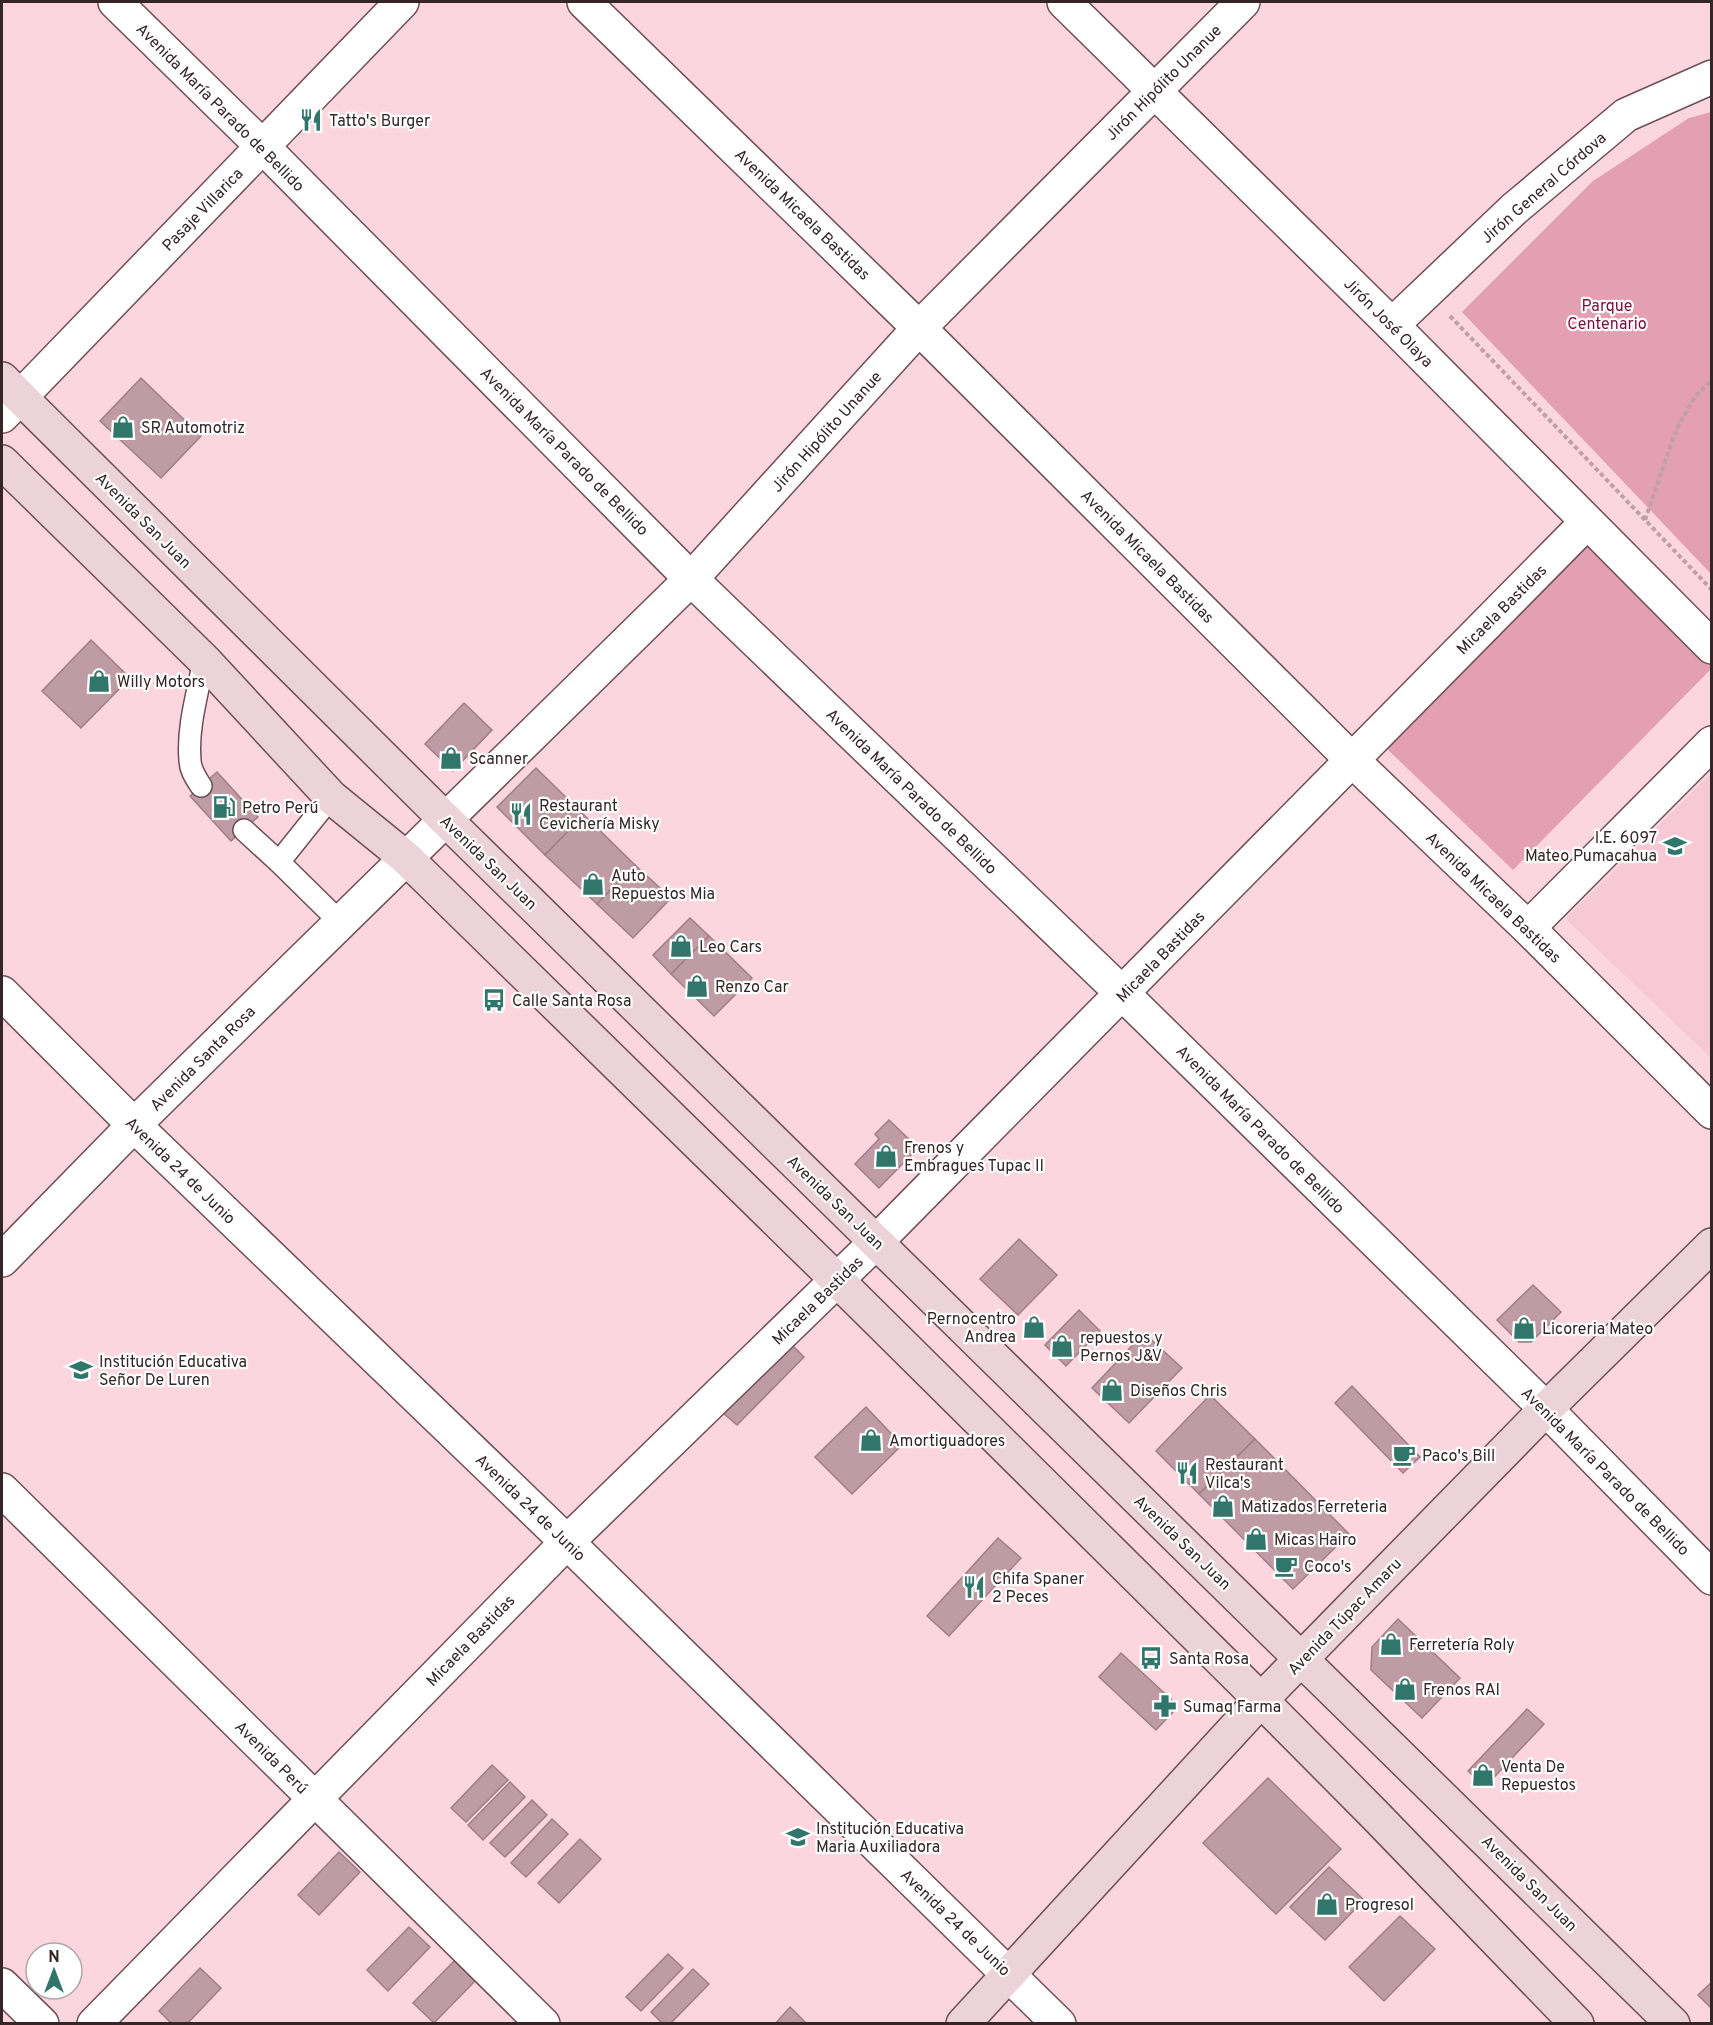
<svg xmlns="http://www.w3.org/2000/svg" width="1713" height="2025" viewBox="0 0 1713 2025" font-family="Overpass,sans-serif">
  <rect width="100%" height="100%" fill="#fcd6df"/>
  <path fill="#f7c9d4" d="M1711,773V1058L1566,919Z"/>
  <g fill="#e2a0b2">
    <path d="M1711,112H1712L1711,574L1462,312L1593,181L1689,118Z"/>
    <path d="M1588,537L1711,662V669L1513,870L1384,746Z"/>
  </g>
  <g fill="#bf9ca5" stroke="#a07e86" stroke-width="1.5">
    <path d="M141,378L201,436L161,478L100,421Z"/>
    <path d="M91,640L130,678L81,728L42,691Z"/>
    <path d="M464,703L492,730L453,771L425,744Z"/>
    <path d="M536,768L584,815L545,855L497,807Z"/>
    <path d="M217,772L258,817L231,841L190,796Z"/>
    <path d="M584,815L635,865L597,904L545,855Z"/>
    <path d="M635,865L671,898L633,938L597,904Z"/>
    <path d="M690,918L709,936L671,974L653,955Z"/>
    <path d="M709,936L752,978L714,1016L671,974Z"/>
    <path d="M889,1120L918,1148L879,1188L855,1164L879,1139L875,1134Z"/>
    <path d="M1019,1239L1057,1275L1018,1315L980,1279Z"/>
    <path d="M1533,1285L1561,1312L1531,1342H1519L1497,1320Z"/>
    <path d="M1079,1310L1100,1331L1066,1366L1045,1345Z"/>
    <path d="M1144,1333L1182,1368L1129,1423L1092,1388Z"/>
    <path d="M789,1342L804,1357L737,1425L722,1412Z"/>
    <path d="M1352,1386L1420,1457L1403,1473L1335,1403Z"/>
    <path d="M1210,1395L1255,1439L1199,1494L1156,1451Z"/>
    <path d="M866,1407L902,1445L852,1494L815,1457Z"/>
    <path d="M1255,1439L1349,1534L1293,1589L1199,1494Z"/>
    <path d="M998,1538L1021,1558L949,1636L927,1616Z"/>
    <path d="M1398,1619L1460,1678L1422,1718L1371,1670L1372,1647Z"/>
    <path d="M1121,1653L1173,1701L1174,1711L1156,1730L1099,1677Z"/>
    <path d="M1527,1709L1544,1724L1485,1787L1468,1771Z"/>
    <path d="M492,1765L508,1780L466,1822L451,1808Z"/>
    <path d="M1268,1778L1341,1849L1276,1914L1203,1843Z"/>
    <path d="M510,1782L525,1797L483,1840L468,1825Z"/>
    <path d="M532,1800L547,1815L505,1857L490,1843Z"/>
    <path d="M552,1819L568,1834L526,1877L511,1863Z"/>
    <path d="M580,1839L601,1859L559,1903L538,1883Z"/>
    <path d="M339,1852L360,1872L319,1915L298,1895Z"/>
    <path d="M1329,1867L1364,1900L1325,1940L1290,1907Z"/>
    <path d="M1400,1916L1435,1949L1384,2001L1349,1967Z"/>
    <path d="M409,1927L430,1947L388,1991L367,1970Z"/>
    <path d="M668,1954L683,1968L641,2011L626,1997Z"/>
    <path d="M455,1960L476,1980L434,2023L413,2003Z"/>
    <path d="M200,1968L221,1988L187,2024H172L159,2011Z"/>
    <path d="M693,1969L709,1984L670,2024H663L651,2012Z"/>
    <path d="M1712,1982V2009L1698,1995Z"/>
    <path d="M790,2007L807,2024H775Z"/>
  </g>
  <g fill="none" stroke-linecap="round" stroke-linejoin="round">
    <g stroke="#6e4e56" stroke-width="24">
      <g id="lane">
        <path d="M201,786C196,778 190,770 190,760C187,727 198,692 204,660"/>
        <path d="M244,830L279,862L331,797"/>
        <path d="M279,862L340,922"/>
      </g>
    </g>
    <g stroke="#6e4e56" stroke-width="36">
      <g id="street">
        <path d="M115,2L262,146L691,579L1123,994L1546,1409L1712,1578"/>
        <path d="M584,2L919,328L1352,760L1528,928L1712,1112"/>
        <path d="M1064,2L1392,325L1712,647"/>
        <path d="M1392,325L1514,209L1626,115L1712,77"/>
        <path d="M2,416L402,2"/>
        <path d="M1528,928L1712,743"/>
        <path d="M2,993L134,1125L567,1542L1059,2024"/>
        <path d="M2,1260L134,1125L691,579L919,328L1243,2"/>
        <path d="M2,1490L543,2024"/>
        <path d="M2,1985L42,2024"/>
        <path d="M94,2024L567,1542L876,1242L1587,522"/>
      </g>
    </g>
    <g stroke="#6e4e56" stroke-width="36">
      <g id="secondary">
        <path d="M2,379L446,820L1673,2024"/>
        <path d="M2,462L204,660L331,797L406,858L837,1280L1261,1700L1375,1815L1577,2024"/>
        <path d="M963,2024L1261,1700L1546,1409L1712,1245"/>
      </g>
    </g>
    <g stroke="#bea0a7" stroke-width="4" stroke-dasharray="4.5 3" stroke-linecap="butt">
      <path d="M1450,316L1712,590"/>
      <path d="M1645,520L1676,430L1695,397L1712,379"/>
    </g>
    <use href="#lane" stroke="#fff" stroke-width="21"/>
    <use href="#street" stroke="#fff" stroke-width="33"/>
    <use href="#secondary" stroke="#ecd3da" stroke-width="33"/>
  </g>
  <defs>
    <g id="restaurant-bare" transform="scale(1.8)"><path d="M-5-6h1v4h1v-4h1v4h1v-4h1v5L-1.5 .5V6h-2V.5L-5-1ZM5-6V6H3V1.5H1.5Q1.5-4 5-6Z" fill="#30766b" stroke="#fff" stroke-width="2.5" paint-order="stroke"/></g>
    <g id="shop-bare" transform="scale(1.8)"><path d="M-5-2.5h2.3a2.7 3.5 0 0 1 5.4 0H5L5.5 6h-11ZM-1.5-2.5h3a1.5 2.3 0 0 0-3 0Z" fill="#30766b" stroke="#fff" stroke-width="2.5" paint-order="stroke"/></g>
    <g id="fuel-bare" transform="scale(1.8)"><path d="M-5.5-6h7V0h2V4h1.3V-2.5L3-4.5l.8-.8L6-3V5H2.5V1h-1V6h-7ZM-4.2-4.7v3.2H.2V-4.7Z" fill="#30766b" stroke="#fff" stroke-width="2.5" paint-order="stroke"/></g>
    <g id="school-bare" transform="scale(1.8)"><path d="M0-5L7-2L0 1L-7-2ZM-4 1L0 2.5L4 1V4Q0 6-4 4Z" fill="#30766b" stroke="#fff" stroke-width="2.5" paint-order="stroke"/></g>
    <g id="bus-bare" transform="scale(1.8)"><path d="M-5-6H5V4H4V6H2V4H-2V6H-4V4H-5ZM-3.5-4V0h7V-4ZM-3.5 1.2v1.5H-2V1.2ZM2 1.2v1.5H3.5V1.2Z" fill="#30766b" stroke="#fff" stroke-width="2.5" paint-order="stroke"/></g>
    <g id="cafe-bare" transform="scale(1.8)"><path d="M-5.5-4.5H6V0H3Q3 3.5 0 3.5H-2.5Q-5.5 3.5-5.5 0ZM3-3.2v2h1.7v-2ZM-6 4.5H4V6H-6Z" fill="#30766b" stroke="#fff" stroke-width="2.5" paint-order="stroke"/></g>
    <g id="pharmacy-bare" transform="scale(1.8)"><path d="M-2-6h4v4h4v4h-4v4h-4v-4h-4v-4h4Z" fill="#30766b" stroke="#fff" stroke-width="2.5" paint-order="stroke"/></g>
  </defs>
  <g fill-rule="evenodd">
    <use href="#restaurant-bare" x="311" y="120"/>
    <use href="#shop-bare" x="123" y="427"/>
    <use href="#shop-bare" x="99" y="681"/>
    <use href="#shop-bare" x="451" y="758"/>
    <use href="#fuel-bare" x="224" y="807"/>
    <use href="#restaurant-bare" x="521" y="814"/>
    <use href="#school-bare" x="1675" y="846"/>
    <use href="#shop-bare" x="593" y="884"/>
    <use href="#shop-bare" x="681" y="946"/>
    <use href="#shop-bare" x="697" y="986"/>
    <use href="#bus-bare" x="494" y="1000"/>
    <use href="#shop-bare" x="886" y="1156"/>
    <use href="#shop-bare" x="1034" y="1327"/>
    <use href="#shop-bare" x="1524" y="1328"/>
    <use href="#shop-bare" x="1062" y="1346"/>
    <use href="#school-bare" x="81" y="1370"/>
    <use href="#shop-bare" x="1112" y="1390"/>
    <use href="#shop-bare" x="871" y="1440"/>
    <use href="#cafe-bare" x="1404" y="1455"/>
    <use href="#restaurant-bare" x="1187" y="1473"/>
    <use href="#shop-bare" x="1223" y="1506"/>
    <use href="#shop-bare" x="1256" y="1539"/>
    <use href="#cafe-bare" x="1286" y="1566"/>
    <use href="#restaurant-bare" x="974" y="1587"/>
    <use href="#shop-bare" x="1391" y="1644"/>
    <use href="#bus-bare" x="1151" y="1658"/>
    <use href="#shop-bare" x="1405" y="1689"/>
    <use href="#pharmacy-bare" x="1165" y="1706"/>
    <use href="#shop-bare" x="1483" y="1775"/>
    <use href="#school-bare" x="798" y="1837"/>
    <use href="#shop-bare" x="1327" y="1904"/>
  </g>
  <g text-anchor="middle" stroke-width="4.5" stroke-linejoin="round" paint-order="stroke">
    <g font-size="16" fill="#332528" stroke="#fff">
      <text transform="translate(1163 82) rotate(-45)" y="6">Jirón Hipólito Unanue</text>
      <text transform="translate(221 107) rotate(45)" y="6">Avenida María Parado de Bellido</text>
      <text transform="translate(1543 187) rotate(-41)" y="6">Jirón General Córdova</text>
      <text transform="translate(202 209) rotate(-46)" y="6">Pasaje Villarica</text>
      <text transform="translate(803 214) rotate(44)" y="6">Avenida Micaela Bastidas</text>
      <text transform="translate(1389 322) rotate(45)" y="6">Jirón José Olaya</text>
      <text transform="translate(826 431) rotate(-48)" y="6">Jirón Hipólito Unanue</text>
      <text transform="translate(565 451) rotate(45)" y="6">Avenida María Parado de Bellido</text>
      <text transform="translate(144 520) rotate(45)" y="6">Avenida San Juan</text>
      <text transform="translate(1148 556) rotate(45)" y="6">Avenida Micaela Bastidas</text>
      <text transform="translate(1501 609) rotate(-45)" y="6">Micaela Bastidas</text>
      <text transform="translate(912 791) rotate(44)" y="6">Avenida María Parado de Bellido</text>
      <text transform="translate(489 862) rotate(44)" y="6">Avenida San Juan</text>
      <text transform="translate(1494 897) rotate(44)" y="6">Avenida Micaela Bastidas</text>
      <text transform="translate(1160 956) rotate(-46)" y="6">Micaela Bastidas</text>
      <text transform="translate(202 1058) rotate(-45)" y="6">Avenida Santa Rosa</text>
      <text transform="translate(1261 1129) rotate(45)" y="6">Avenida María Parado de Bellido</text>
      <text transform="translate(181 1170) rotate(44)" y="6">Avenida 24 de Junio</text>
      <text transform="translate(836 1202) rotate(44)" y="6">Avenida San Juan</text>
      <text transform="translate(817 1300) rotate(-44)" y="6">Micaela Bastidas</text>
      <text transform="translate(1606 1471) rotate(45)" y="6">Avenida María Parado de Bellido</text>
      <text transform="translate(531 1507) rotate(44)" y="6">Avenida 24 de Junio</text>
      <text transform="translate(1183 1542) rotate(44)" y="6">Avenida San Juan</text>
      <text transform="translate(1344 1616) rotate(-46)" y="6">Avenida Túpac Amaru</text>
      <text transform="translate(470 1640) rotate(-46)" y="6">Micaela Bastidas</text>
      <text transform="translate(272 1757) rotate(45)" y="6">Avenida Perú</text>
      <text transform="translate(1530 1883) rotate(45)" y="6">Avenida San Juan</text>
      <text transform="translate(956 1922) rotate(44)" y="6">Avenida 24 de Junio</text>
    </g>
    <g font-size="16" fill="#332528" stroke="#fff" text-anchor="start">
      <text x="329" y="126">Tatto's Burger</text>
      <text x="141" y="433">SR Automotriz</text>
      <text x="117" y="687">Willy Motors</text>
      <text x="469" y="764">Scanner</text>
      <text x="539" y="811">Restaurant<tspan x="539" dy="18">Cevichería Misky</tspan></text>
      <text x="242" y="813">Petro Perú</text>
      <text x="1657" y="843" text-anchor="end">I.E. 6097<tspan x="1657" dy="18">Mateo Pumacahua</tspan></text>
      <text x="611" y="881">Auto<tspan x="611" dy="18">Repuestos Mia</tspan></text>
      <text x="699" y="952">Leo Cars</text>
      <text x="715" y="992">Renzo Car</text>
      <text x="512" y="1006">Calle Santa Rosa</text>
      <text x="904" y="1153">Frenos y<tspan x="904" dy="18">Embragues Tupac II</tspan></text>
      <text x="1016" y="1324" text-anchor="end">Pernocentro<tspan x="1016" dy="18">Andrea</tspan></text>
      <text x="1542" y="1334">Licoreria Mateo</text>
      <text x="1080" y="1343">repuestos y<tspan x="1080" dy="18">Pernos J&amp;V</tspan></text>
      <text x="99" y="1367">Institución Educativa<tspan x="99" dy="18">Señor De Luren</tspan></text>
      <text x="1130" y="1396">Diseños Chris</text>
      <text x="889" y="1446">Amortiguadores</text>
      <text x="1422" y="1461">Paco's Bill</text>
      <text x="1205" y="1470">Restaurant<tspan x="1205" dy="18">Vilca's</tspan></text>
      <text x="1241" y="1512">Matizados Ferreteria</text>
      <text x="1274" y="1545">Micas Hairo</text>
      <text x="1304" y="1572">Coco's</text>
      <text x="992" y="1584">Chifa Spaner<tspan x="992" dy="18">2 Peces</tspan></text>
      <text x="1409" y="1650">Ferretería Roly</text>
      <text x="1169" y="1664">Santa Rosa</text>
      <text x="1423" y="1695">Frenos RAI</text>
      <text x="1183" y="1712">Sumaq Farma</text>
      <text x="1501" y="1772">Venta De<tspan x="1501" dy="18">Repuestos</tspan></text>
      <text x="816" y="1834">Institución Educativa<tspan x="816" dy="18">Maria Auxiliadora</tspan></text>
      <text x="1345" y="1910">Progresol</text>
    </g>
    <g font-size="16" fill="#790e3d" stroke="#fff">
      <text x="1607" y="311">Parque<tspan x="1607" dy="18">Centenario</tspan></text>
    </g>
  </g>
  <rect width="1713" height="2025" fill="none" stroke="#332528" stroke-width="6"/>
  <g transform="translate(54 1971)"><circle r="28" fill="#ffffff" stroke="#ada8a9" stroke-width="1.5"/>
  <path d="M0-4.5L10 22L0 15L-10 22Z" fill="#30766b"/>
  <text y="-9" font-size="16" font-weight="bold" text-anchor="middle" fill="#332528">N</text>
  </g>
</svg>
